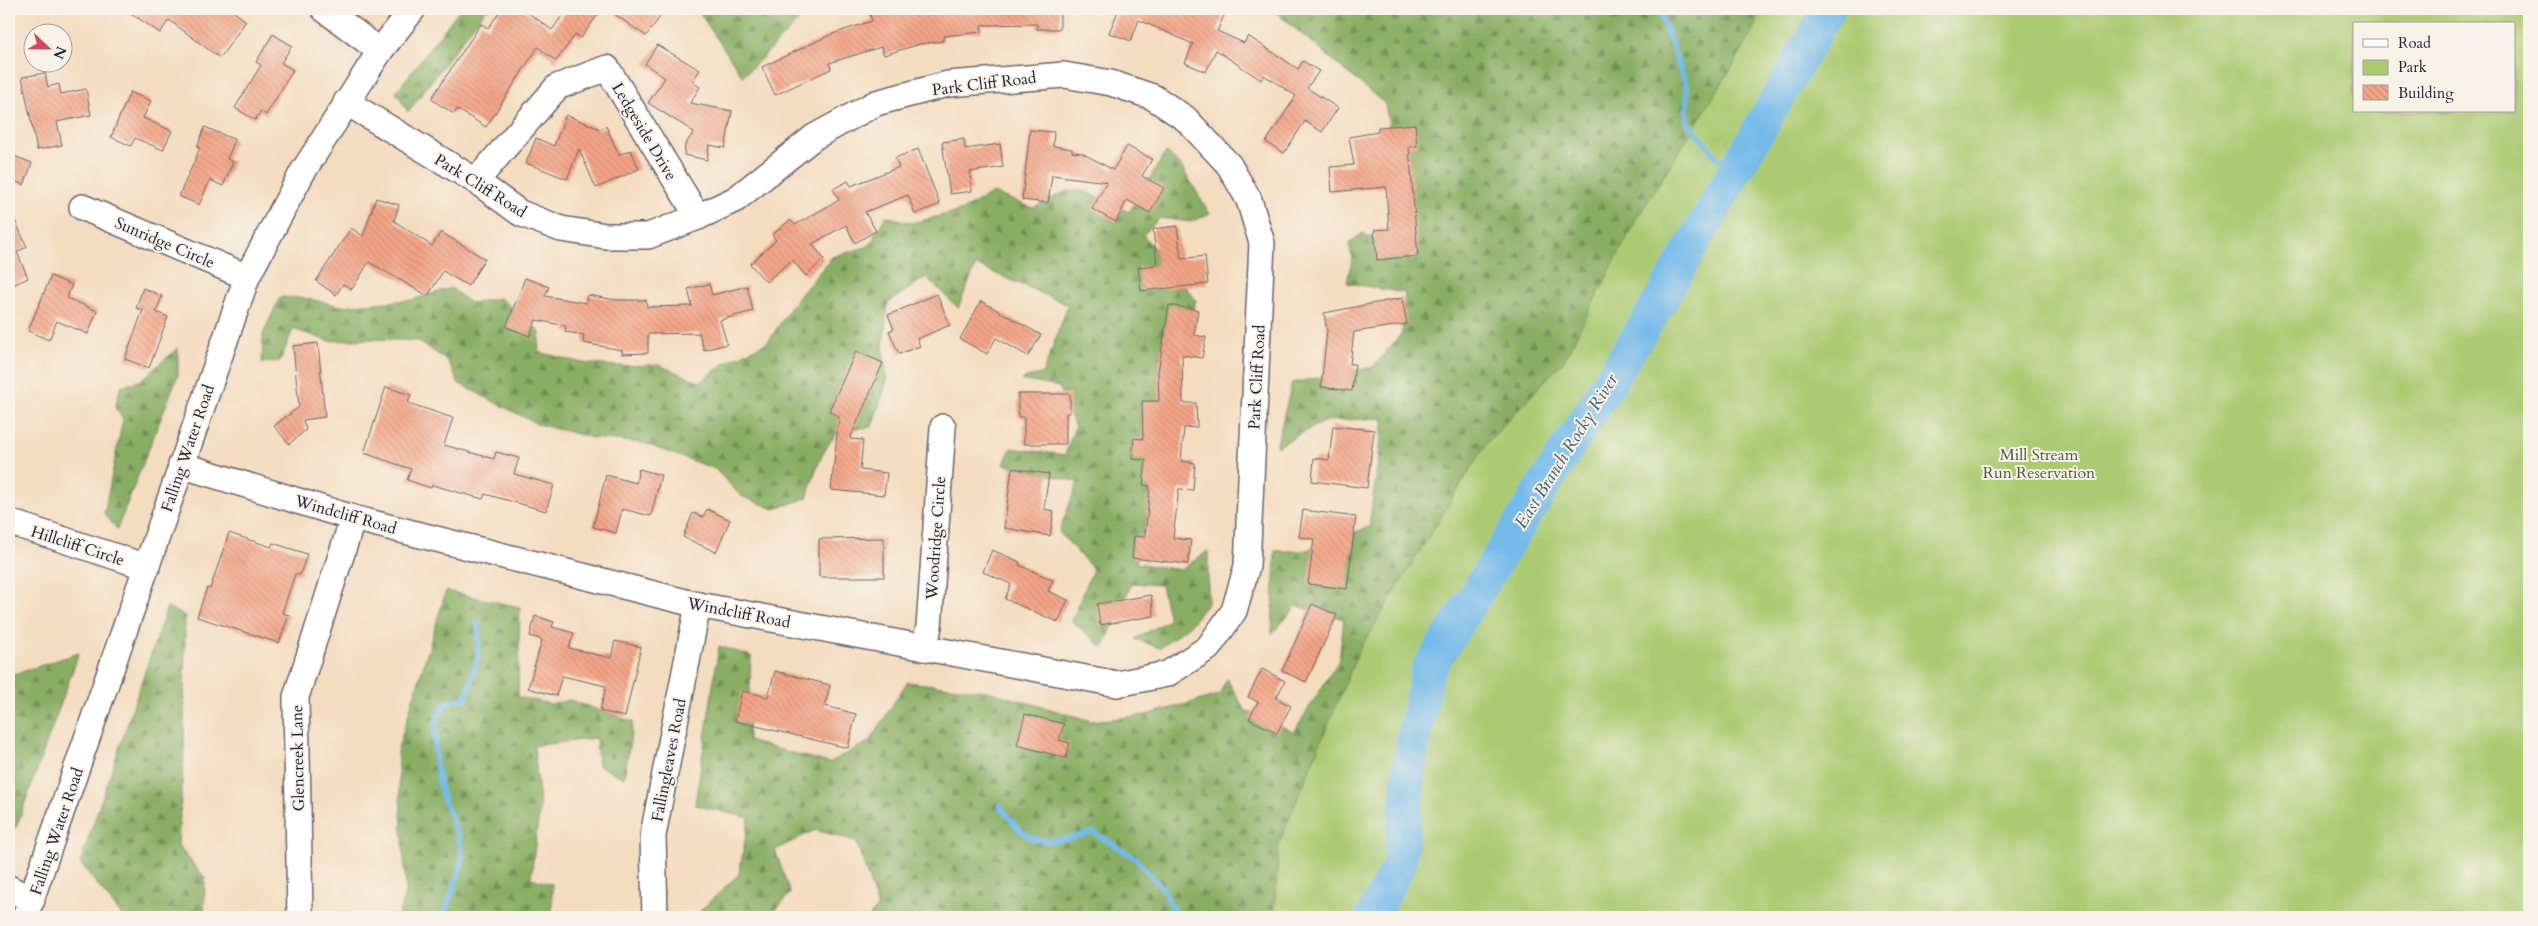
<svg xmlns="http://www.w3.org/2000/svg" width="2538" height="926" viewBox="0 0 2538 926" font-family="Cardo,serif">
  <defs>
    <pattern id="forest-firs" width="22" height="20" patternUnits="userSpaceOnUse" patternTransform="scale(1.25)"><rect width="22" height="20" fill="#89ae64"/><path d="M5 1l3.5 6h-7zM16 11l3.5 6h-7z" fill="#708d54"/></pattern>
    <pattern id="building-back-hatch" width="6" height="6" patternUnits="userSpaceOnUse" patternTransform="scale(1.25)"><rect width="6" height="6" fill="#f3a486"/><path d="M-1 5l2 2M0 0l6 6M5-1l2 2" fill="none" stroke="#d08d75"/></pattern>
  </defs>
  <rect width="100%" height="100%" fill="#f7f3e8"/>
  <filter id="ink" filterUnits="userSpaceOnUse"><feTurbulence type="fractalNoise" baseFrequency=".02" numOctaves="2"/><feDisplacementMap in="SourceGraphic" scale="10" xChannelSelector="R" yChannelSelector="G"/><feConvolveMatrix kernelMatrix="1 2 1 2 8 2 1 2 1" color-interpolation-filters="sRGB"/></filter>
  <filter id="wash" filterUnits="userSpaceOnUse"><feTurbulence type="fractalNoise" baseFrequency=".0096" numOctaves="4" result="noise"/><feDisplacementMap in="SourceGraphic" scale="20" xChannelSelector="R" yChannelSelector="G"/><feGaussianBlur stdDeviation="1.12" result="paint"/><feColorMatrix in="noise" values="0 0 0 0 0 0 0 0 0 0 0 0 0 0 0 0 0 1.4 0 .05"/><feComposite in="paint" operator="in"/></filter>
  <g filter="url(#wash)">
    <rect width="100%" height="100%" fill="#f4dcbf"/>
    <g fill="url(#forest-firs)" stroke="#566850" fill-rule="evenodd">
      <path d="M460,9H490H486L408,112L396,92Z"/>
      <path d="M697,9H818L798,21L743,77Z"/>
      <path d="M1272,9H2529V917H869L878,907L856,841L815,830L775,850L790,893L770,917H696L699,912L739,874L749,818L695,805L719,646L751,656L748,741L829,763L870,741L907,682L987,691L1092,721L1146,715L1219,695L1227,679L1245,710L1294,732L1339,660L1344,619L1297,606L1272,634L1275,551H1303L1369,527L1384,418L1325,421L1276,447L1292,383L1373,367L1402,333L1405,293L1347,283L1352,259L1349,243L1363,233L1416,262L1385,104ZM2354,24H2514V111H2354Z"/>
      <path d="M1166,152L1181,166L1210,214L1190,222L1160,218L1143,235L1196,300L1175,363L1152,495L1136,563L1181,570L1208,551V603L1189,626L1160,648L1135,639L1169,620L1161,585L1132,583L1103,648L1072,621L1093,569L1059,532L1078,482L1004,464L1011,448L1065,455L1075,427L1059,387L1021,380L1043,373L1068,305L976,265L958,308L926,277L888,303L883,347L887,381L872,427L840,430C821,450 815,472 807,498L774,509L741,496L715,469L643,443L593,438L537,424L458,383L448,361L418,341L373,339L329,341L293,329L280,361L262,363L263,334L280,297L304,298L341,306L411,300L451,288L470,303L500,298L540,332L538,352L583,363L615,366L659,365L700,382L725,363L768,342L793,304L832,257L869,246L886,216L912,223L960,211L993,193L1033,208L1067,191H1084L1129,212Z"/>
      <path d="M178,348V375L117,529L104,514L123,419L115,408L121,386L140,381Z"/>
      <path d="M446,591L520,607L518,697L551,704L570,700L633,722L624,778L598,765L596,738L534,746L540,805L531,878L552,884V917H398L406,890L397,752Z"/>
      <path d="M167,607L185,616L184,753L178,846L205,878L204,917H123L80,863Z"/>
      <path d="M79,653L16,828L9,820V670L15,674Z"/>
    </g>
    <path fill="#acca72" stroke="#677656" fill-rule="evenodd" d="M1763,9H2529V917H1274L1279,843L1359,650L1486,444L1564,360L1637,218L1744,48ZM2354,24H2514V111H2354Z"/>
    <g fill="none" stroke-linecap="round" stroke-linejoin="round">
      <g stroke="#73b9ea" stroke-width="5.5">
        <path d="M1659,9L1687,88V121L1717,158L1736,171"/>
        <path d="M1000,806C1009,817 1020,834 1034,839C1050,844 1078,837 1093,832L1135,858L1163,889L1177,917"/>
        <path d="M443,917C448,903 461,872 462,859C462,836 448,815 442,794C436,774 428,720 445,705C450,700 459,699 466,699L478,657V623"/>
      </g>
      <path stroke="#73b9ea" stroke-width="34" d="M1372,917L1400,863L1411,754L1428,670L1659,303L1829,9"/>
    </g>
    <g id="blocks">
      <g fill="url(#building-back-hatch)">
        <path d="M125,9H230L246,21L220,58L169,20L160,33Z"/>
        <path d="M502,9H523L552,30L567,9H602L581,38L576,34L556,61L538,47L486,127L457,109L454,114L431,99L481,24L488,28Z"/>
        <path d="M607,9H662L658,15L660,17L646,36Z"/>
        <path d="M868,9H1060V29H1037V24L981,25L982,32L943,36V41L920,44L884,55L881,47L829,63L831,69L775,95L762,67L832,34L872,21Z"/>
        <path d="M1112,9H1227L1217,31L1244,43L1248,36L1298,69L1303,61L1319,71L1307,88L1338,108L1322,132L1305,121L1284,153L1266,142L1296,96L1264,75L1261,80L1216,50L1206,72L1185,63L1193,44L1139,20L1131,41L1109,33L1118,11Z"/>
        <path d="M273,34L292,46L281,63L293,70L266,115L261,111L255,120L235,108L261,65L256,62Z"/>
        <path d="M657,45L700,70L692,82L700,87L690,103L732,111L725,148L709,145L707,160L684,155L685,145L694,132L648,103L665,78L645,64Z"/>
        <path d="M45,73L48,87L59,84L61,94L86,89L91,115L57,122L62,145L37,150L22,77Z"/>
        <path d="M130,92L151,101L143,118L172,131L163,150L135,138L131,146L111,137Z"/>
        <path d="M566,115L600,129L606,126L619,155L631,150L639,169L596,188L579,149L567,179L526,163L536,138L554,146Z"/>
        <path d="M1415,124L1417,146L1409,147L1418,256L1377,260L1374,230L1389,229L1386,187L1332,192L1330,167L1354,165L1349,137L1378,132V127Z"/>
        <path d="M205,127L235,140L227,159L233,162L223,186L210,180L199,205L179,196L200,148L197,147Z"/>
        <path d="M1030,130L1054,132L1053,146L1072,149V152L1082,153L1113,170L1127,146L1152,159L1142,176L1164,188L1150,213L1127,200L1116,222L1092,209L1107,182L1052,175L1048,203L1022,200Z"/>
        <path d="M964,139L965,149L1000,144L1003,167L970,172L972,191L950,194L942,142Z"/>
        <path d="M918,149L940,204L915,214L908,195L865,212L876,231L855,243L846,225L812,244L824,259L806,276L792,260L766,282L750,264L776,240L772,235L790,220L795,225L839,200L833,189L848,181L851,186L899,167L895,158Z"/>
        <path d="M9,154L32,163L24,185L9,179Z"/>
        <path d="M376,198L399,205L394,221L432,246L441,232L485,259L468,286L443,271L428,296L369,262L352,289L343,284L336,295L316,281L351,228L363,236Z"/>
        <path d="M9,207L27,247L17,252L28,278L9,287Z"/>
        <path d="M1177,226L1181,259L1205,256L1208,284L1141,291L1138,267L1157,265L1153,229Z"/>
        <path d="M51,276L72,285L67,298L97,311L88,334L57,321L49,340L28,331Z"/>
        <path d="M525,278L549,287L545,296L586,303L587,295L616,300H646L647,307L692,306L688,289L709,284L712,295L747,286L753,311L720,320L727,344L704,350L699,333L648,334V353L622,354V350L583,343L584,335L565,332L566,326L536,320L530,336L506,327Z"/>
        <path d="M143,288L162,296L156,312L168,317L149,368L125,359L143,310L136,308Z"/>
        <path d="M937,294L950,325L917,339L920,346L899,354L889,331L894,329L888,315Z"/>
        <path d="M1402,298L1407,324L1354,332L1350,364H1355L1352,391L1321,387L1327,331L1324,313Z"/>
        <path d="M981,301L1041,335L1028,356L996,338L987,354L960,339Z"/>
        <path d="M1169,305L1198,310L1194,335L1206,337L1202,358L1182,355L1183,403H1196L1197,427L1184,428L1181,461L1195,463L1193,490L1179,489L1173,538L1191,540L1188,564L1132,558L1134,536L1145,537L1150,486L1143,485L1146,460L1132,459L1134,438L1143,439L1142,401H1159L1158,372Z"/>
        <path d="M318,343L325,417L303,420L306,430L289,444L274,426L299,407L293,346Z"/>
        <path d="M856,351L883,363L850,439L863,440L860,470L887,473L884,495L831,490L839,416L829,411Z"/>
        <path d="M386,387L411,395L408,403L453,418L444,445L494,459L496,452L519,458L514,474L554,485L546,511L485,494L483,499L432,485L431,488L407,480L411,469L364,453Z"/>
        <path d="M1018,394H1070V413H1066V444H1024V417H1018Z"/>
        <path d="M1333,426L1374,430L1367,488L1312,481L1314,458L1329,460Z"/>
        <path d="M1012,468L1049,474L1044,509L1054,511L1050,536L1004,528Z"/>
        <path d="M639,469L661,475L651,516L622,509L616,533L593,527L606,475L636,483Z"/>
        <path d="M707,509L730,520L716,552L683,537L693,513L703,517Z"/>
        <path d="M1303,510L1356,517L1347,589L1308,584L1314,539L1299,537Z"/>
        <path d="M229,533L271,547L273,543L307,554L300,575L295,574L282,613L289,615L279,643L197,617L207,588L210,589Z"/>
        <path d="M884,538V577H819V539Z"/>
        <path d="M992,550L1020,562L1019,565L1053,580L1048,591L1068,600L1058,622L1005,599L1011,584L983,572Z"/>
        <path d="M1151,595L1154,616L1100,625L1097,604Z"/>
        <path d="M1312,604L1337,615L1306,682L1282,671Z"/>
        <path d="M535,616L554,622L552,627L574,633L569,648L611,658L615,641L641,647L625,717L600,711L606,686L562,676L556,696L528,688L542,640L530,636Z"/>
        <path d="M1262,669L1285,681L1276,698L1291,706L1277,733L1249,719L1258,702L1248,697Z"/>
        <path d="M775,671L830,685L825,706L856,714L848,748L735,721L742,691L768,697Z"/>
        <path d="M1025,714L1064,724L1059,740L1070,743L1066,758L1017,745Z"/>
      </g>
    </g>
  </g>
  <g filter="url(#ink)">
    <use href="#blocks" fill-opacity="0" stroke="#6c6369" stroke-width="1"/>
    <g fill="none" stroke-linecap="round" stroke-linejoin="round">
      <g stroke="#6c6369" stroke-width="28">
        <g id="minor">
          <path d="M324,9L380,51"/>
          <path d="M476,181L557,87L607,68L698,217"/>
          <path d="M82,207L247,277"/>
          <path d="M181,465L353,518L698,605L1117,684L1167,674L1208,648L1234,611L1247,566L1262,243L1249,200L1229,165L1186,119L1153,97L1111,83L1064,75L948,84L876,103L814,137L736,199L698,217L648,236H606L561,229L520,213L476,181L346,102"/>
          <path d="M9,522L147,567"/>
          <path d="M924,648L929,627L943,427"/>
          <path d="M9,888L32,900"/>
          <path d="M25,917L247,277L302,173L380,51L413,9"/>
          <path d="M300,917L296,697L353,518"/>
          <path d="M655,917L653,835L698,605"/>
        </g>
      </g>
      <use href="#minor" stroke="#fff" stroke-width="25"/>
    </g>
  </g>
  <g text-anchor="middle" stroke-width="4" stroke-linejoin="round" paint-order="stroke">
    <g font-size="16" fill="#22223b" stroke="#f7f3e8">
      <text transform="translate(984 83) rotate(-7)" y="6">Park Cliff Road</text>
      <text transform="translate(645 131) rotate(59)" y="6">Ledgeside Drive</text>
      <text transform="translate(481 185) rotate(32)" y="6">Park Cliff Road</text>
      <text transform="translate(165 242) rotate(23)" y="6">Sunridge Circle</text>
      <text transform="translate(1256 377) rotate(-87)" y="6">Park Cliff Road</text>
      <text transform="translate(187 448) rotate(-71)" y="6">Falling Water Road</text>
      <text transform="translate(346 514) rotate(16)" y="6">Windcliff Road</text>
      <text transform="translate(935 538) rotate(-86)" y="6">Woodridge Circle</text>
      <text transform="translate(78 545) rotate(18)" y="6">Hillcliff Circle</text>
      <text transform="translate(739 612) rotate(11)" y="6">Windcliff Road</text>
      <text transform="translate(297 758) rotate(-91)" y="6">Glencreek Lane</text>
      <text transform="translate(668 760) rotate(-79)" y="6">Fallingleaves Road</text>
      <text transform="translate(56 831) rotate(-71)" y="6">Falling Water Road</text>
    </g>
    <g font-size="16" fill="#4b544c" stroke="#f7f3e8">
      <text x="2039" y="460">Mill Stream<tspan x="2039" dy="18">Run Reservation</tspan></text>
    </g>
    <g font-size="18" font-style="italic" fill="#3e5778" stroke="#f7f3e8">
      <text transform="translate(1566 451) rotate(-58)" y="6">East Branch Rocky River</text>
    </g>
  </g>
  <rect width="2538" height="926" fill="none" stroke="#f7f3e8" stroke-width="30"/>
  <rect x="2353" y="22" width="162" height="90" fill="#f7f3e8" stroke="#a29fa3"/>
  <rect x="2363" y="39" width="25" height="8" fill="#ffffff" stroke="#a29fa3"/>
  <text x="2398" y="48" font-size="15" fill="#22223b">Road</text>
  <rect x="2363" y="60" width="25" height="15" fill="#acca72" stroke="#a29fa3"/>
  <text x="2398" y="72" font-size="15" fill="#22223b">Park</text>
  <rect x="2363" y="85" width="25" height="15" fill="url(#building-back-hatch)" stroke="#a29fa3"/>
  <text x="2398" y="98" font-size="15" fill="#22223b">Building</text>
  <g transform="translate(48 48) rotate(112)"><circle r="24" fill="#f7f3e8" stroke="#a29fa3"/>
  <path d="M0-4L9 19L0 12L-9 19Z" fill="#d1495b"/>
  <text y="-8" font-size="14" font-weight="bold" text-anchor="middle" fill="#22223b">N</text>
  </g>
</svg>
